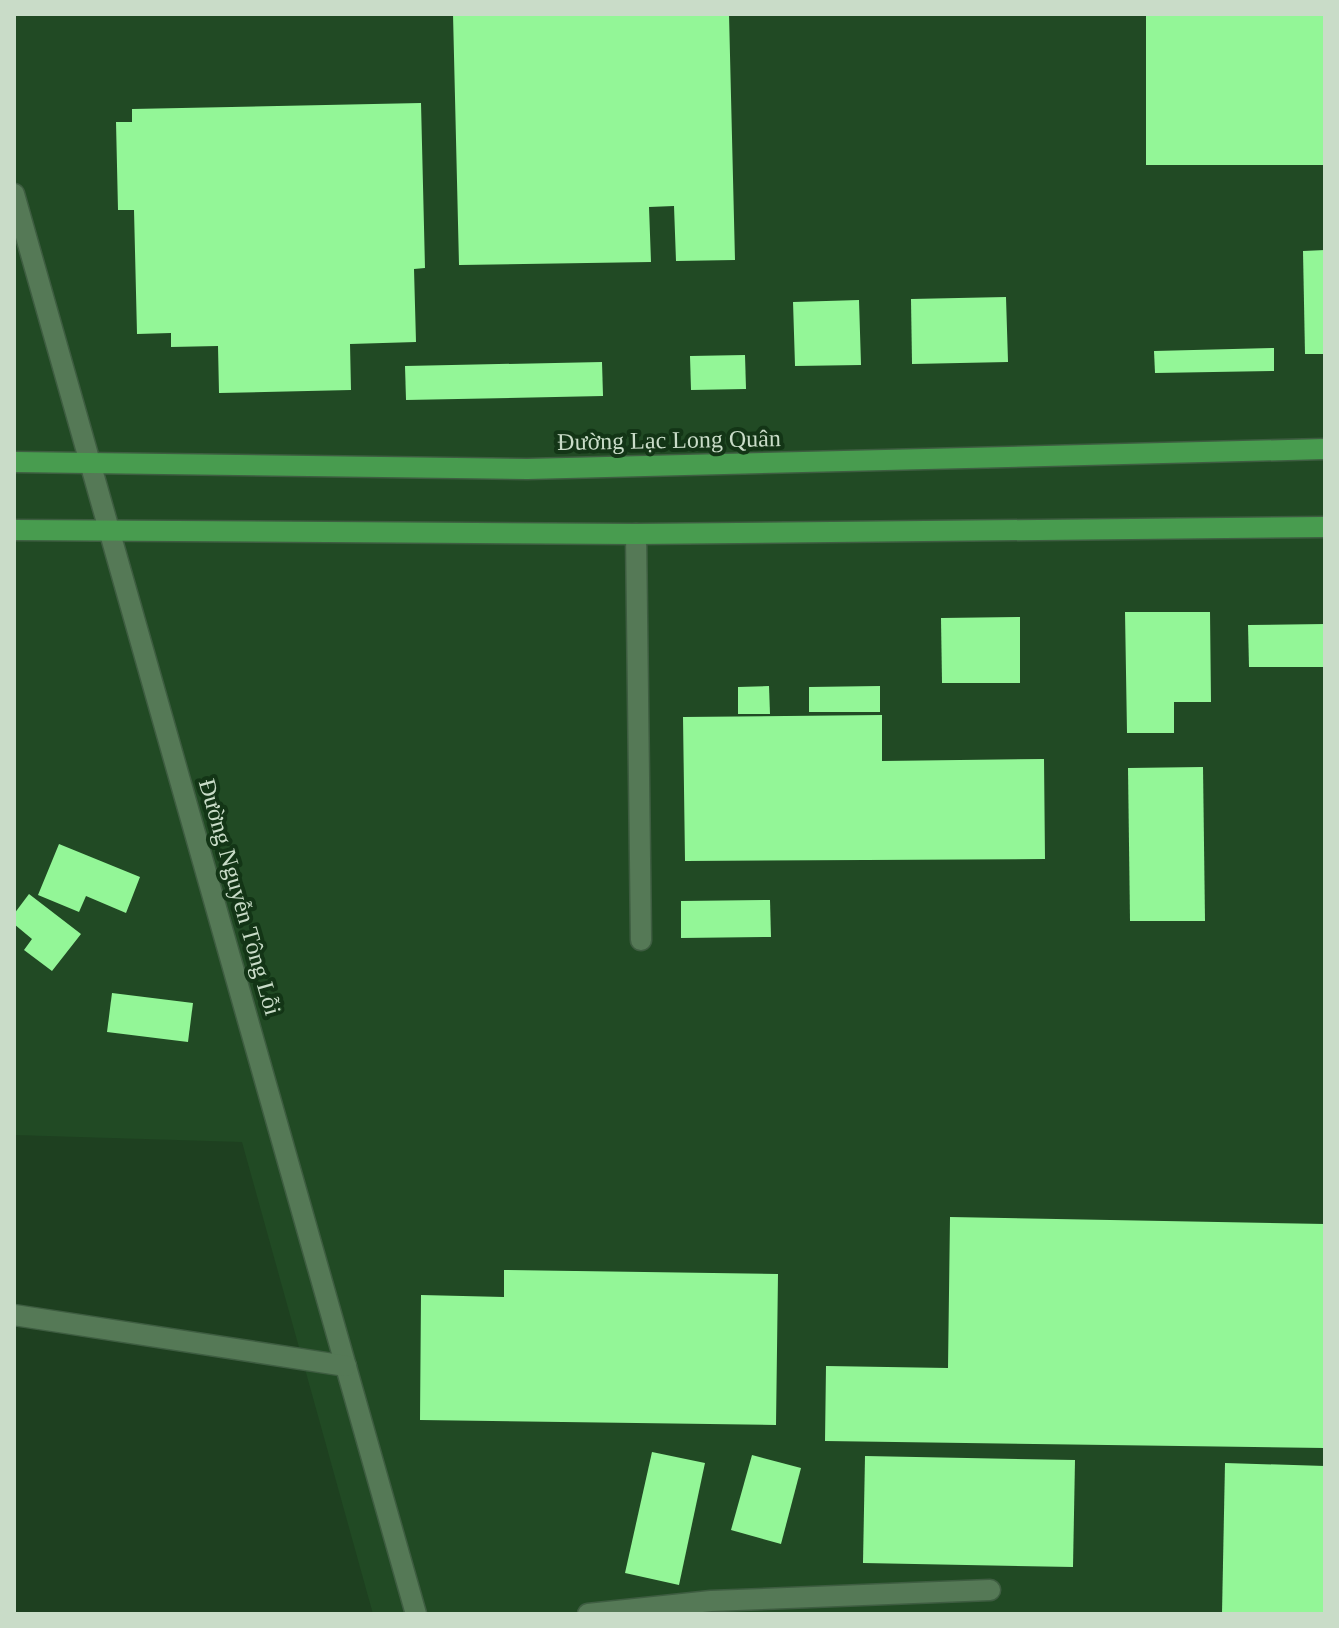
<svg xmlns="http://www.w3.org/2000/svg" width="1339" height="1628" viewBox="0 0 1339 1628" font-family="'Times New Roman',serif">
  <rect width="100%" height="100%" fill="#1e4020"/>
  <path fill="#214a24" d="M14,14H1325V1614H373L242,1142L14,1135Z"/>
  <g fill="#93f697">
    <path d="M453,14H729L735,260L676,261L674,206L649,207L651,262L459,265Z"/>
    <rect x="1146" y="14" width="179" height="151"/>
    <path d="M421,103L425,268L414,269L416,342L350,344L351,390L219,393L218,346L171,347V333L137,334L134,210H118L116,122H132V109Z"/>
    <path d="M1325,250V354H1305L1303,251Z"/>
    <path d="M1006,297L1008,362L912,364L911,299Z"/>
    <path d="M859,300L861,365L795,366L793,302Z"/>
    <path d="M1274,348V371L1155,373L1154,351Z"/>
    <path d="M745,355L746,389L691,390L690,356Z"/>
    <path d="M602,362L603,396L406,400L405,366Z"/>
    <path d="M1125,612H1210L1211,702H1174V733H1127Z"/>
    <path d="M1020,617V683H942L941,618Z"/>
    <path d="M1325,624V667H1249L1248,625Z"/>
    <path d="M769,686L770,714H738V687Z"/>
    <path d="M880,686V712H809V687Z"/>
    <path d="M882,715V761L1044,759L1045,859L685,861L683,717Z"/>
    <path d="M1203,767L1205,921H1130L1128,768Z"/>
    <path d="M59,844L140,877L126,913L86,896L79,912L38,895Z"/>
    <path d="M29,894L81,934L52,971L24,950L32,939L14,924V914Z"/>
    <path d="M770,900L771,937L681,938V901Z"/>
    <path d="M112,993L193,1003L188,1042L107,1032Z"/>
    <path d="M950,1217L1325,1224V1448L825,1441L826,1366L948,1368Z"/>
    <path d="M504,1270L778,1274L776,1425L420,1420L421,1295L504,1297Z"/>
    <path d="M652,1452L705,1463L679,1585L625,1573Z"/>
    <path d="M752,1455L801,1468L781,1544L731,1530Z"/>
    <path d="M865,1456L1075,1460L1073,1567L863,1563Z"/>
    <path d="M1225,1463L1325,1466V1614H1222Z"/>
  </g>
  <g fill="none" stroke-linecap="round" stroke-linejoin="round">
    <g stroke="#3e5d41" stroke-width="23">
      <g id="minor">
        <path d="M14,194L416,1614"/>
        <path d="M636,534L641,940"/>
        <path d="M14,1315L346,1366"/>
        <path d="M588,1614L711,1601L990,1590"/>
      </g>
    </g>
    <g stroke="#3e5d41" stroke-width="23">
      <g id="major">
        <path d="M14,462L527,469L1325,449"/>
        <path d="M14,530L636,534L1325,527"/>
      </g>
    </g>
    <use href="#minor" stroke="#557956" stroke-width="20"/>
    <use href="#major" stroke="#489c4f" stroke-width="20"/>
  </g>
  <g text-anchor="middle" stroke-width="8" stroke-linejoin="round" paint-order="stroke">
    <g font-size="24" fill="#c9dcc8" stroke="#133516">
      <text transform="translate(669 440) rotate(-1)" y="8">Đường Lạc Long Quân</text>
      <text transform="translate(240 897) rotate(74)" y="8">Đường Nguyễn Tông Lỗi</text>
    </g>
  </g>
  <rect width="1339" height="1628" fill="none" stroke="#c9dcc8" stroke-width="32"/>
</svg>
